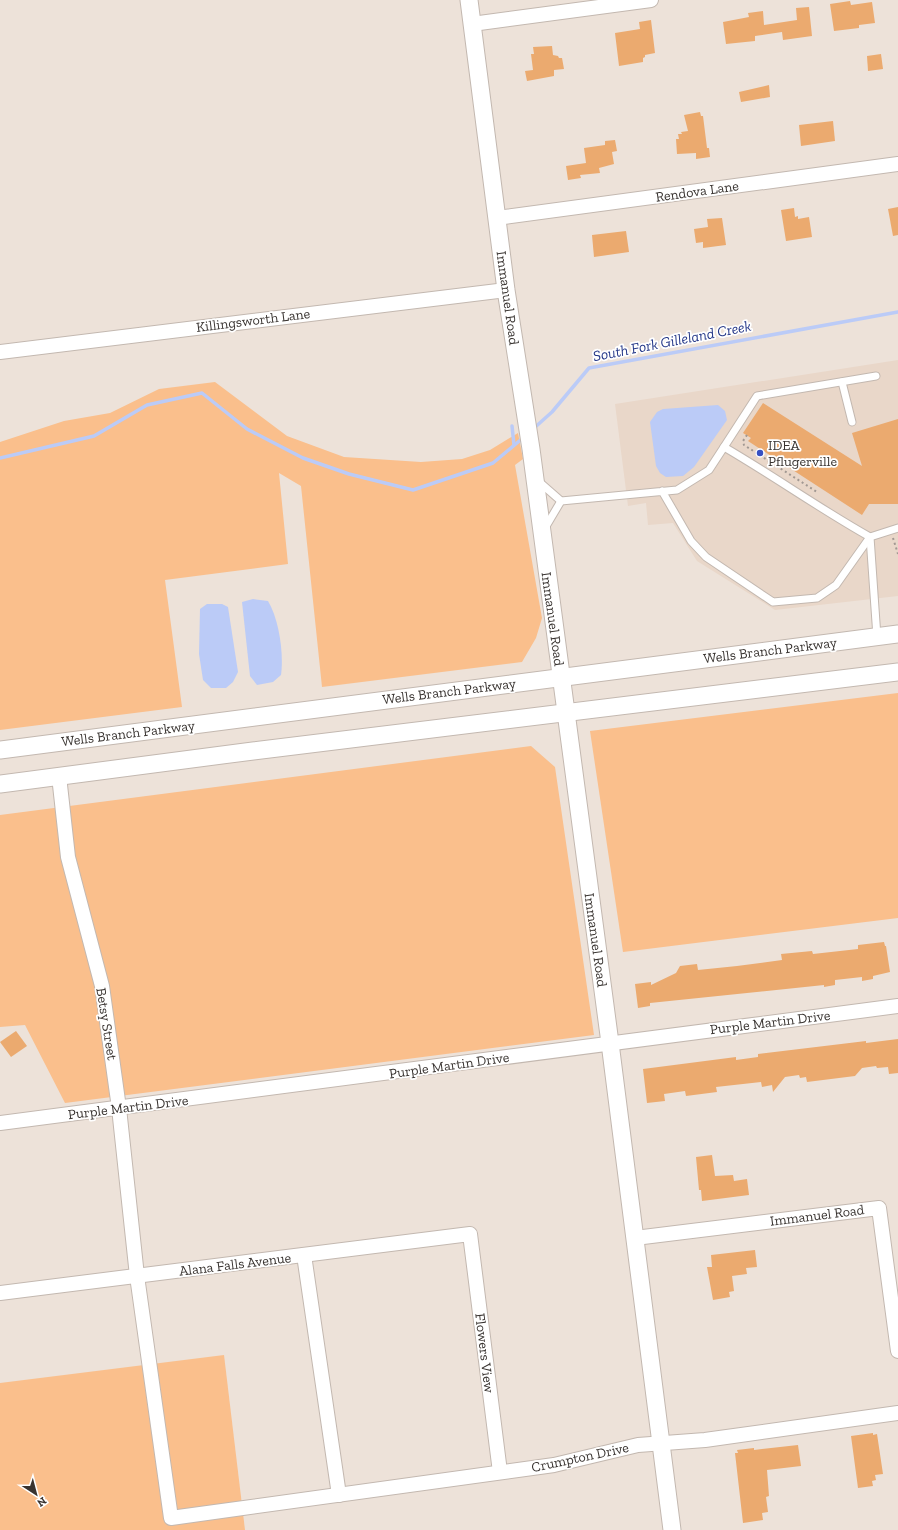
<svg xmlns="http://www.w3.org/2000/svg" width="898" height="1530" viewBox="0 0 898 1530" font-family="'Zilla Slab',serif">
  <rect width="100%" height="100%" fill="#ede2d9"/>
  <path fill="#e9d7c9" d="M898,360V596L775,610L697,561L673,523L648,525L646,503L628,506L615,404Z"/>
  <g fill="#fabf8c">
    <path d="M215,382L287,436L344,457L421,462L462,459L490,450L518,433L523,459L515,465L542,618L536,638L522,662L322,687L301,486L279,473L288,564L165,580L182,707L0,730V442L64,421L110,413L159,389Z"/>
    <path d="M898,693V918L623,952L590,731Z"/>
    <path d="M531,746L555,767L594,1035L65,1103L25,1025L0,1027V815Z"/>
    <path d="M224,1355L245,1530H0V1383Z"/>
  </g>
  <g fill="#bbcbf7">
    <path d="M718,405L725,411L727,420L694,467L683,476L666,477L660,473L656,466L650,422L657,412L663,409Z"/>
    <path d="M253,599L268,601C279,619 284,654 281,675L273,682L257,685L250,676L242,602Z"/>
    <path d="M207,604H222L228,607L238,672L233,682L226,688H211L203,680L199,654L200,609Z"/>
  </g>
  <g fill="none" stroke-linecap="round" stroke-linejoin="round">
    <g stroke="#bbcbf7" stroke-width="3.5">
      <path d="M512,426L514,445"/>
      <path d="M533,429L552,412L589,368L898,312"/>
      <path d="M0,458L94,436L147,405L202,393L247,429L303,458L349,474L413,490L493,463L524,437"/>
    </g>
  </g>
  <g fill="#ebaa6f">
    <path d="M850,1L851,5L872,2L875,23L859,25V28L834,31L830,4Z"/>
    <path d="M809,7L812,36L783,40L782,32L755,36V41L726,44L723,22L749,17L748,13L763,11L764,25L797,20L796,8Z"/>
    <path d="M651,20L655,53L645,55V57L643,58V62L619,66L615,33L640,29L639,22Z"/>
    <path d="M552,46L553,55L558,56L559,58H562L564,69L554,70V76L527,81L525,71L533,70L531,54H534L533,47Z"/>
    <path d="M881,54L883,69L868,71L867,56Z"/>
    <path d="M769,85L770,97L741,102L739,92Z"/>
    <path d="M700,112L701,116H703L707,148H709L710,157L696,159V153L677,154L676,139H679L678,134H682L681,132L688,131L684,115Z"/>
    <path d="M833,121L835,141L801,146L799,125Z"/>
    <path d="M615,140L617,151L612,152L614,164L599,168L600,173L580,175L581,178L568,180L566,166L586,163L584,148L605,145V141Z"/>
    <path d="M898,207V235L893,236L888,209Z"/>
    <path d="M794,208L795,217L798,216V219L809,217L812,237L786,241L781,210Z"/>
    <path d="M722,218L726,245L703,248V242L696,243L694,229L708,227L707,219Z"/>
    <path d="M626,231L629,252L594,257L592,235Z"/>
    <path d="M763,403L862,466L852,433L898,419V504H869L862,515L748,441L751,438L743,433Z"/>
    <path d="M884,942L885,946H886L890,972L873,976V979L862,981V977L835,980V985L824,987V985L650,1003V1006L638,1008L635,984L651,982V985L676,973L680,966L697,964L698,970L737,966L782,960L781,954L812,951L813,954L858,949V945Z"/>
    <path d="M16,1031L27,1046L11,1057L0,1042Z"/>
    <path d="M898,1039V1073L889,1074L888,1067L877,1068L876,1066L862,1068L855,1076L807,1082L806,1077L800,1078L799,1075L785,1077L773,1092L772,1085L762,1087L761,1082L716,1087L717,1092L686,1096L685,1091L664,1094L665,1101L647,1103L643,1069L736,1057V1060L758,1057V1054L866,1041V1043Z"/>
    <path d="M712,1155L715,1176L733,1175L734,1181L747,1179L749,1195L702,1201L701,1190H699L696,1157Z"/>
    <path d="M755,1250L757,1267L746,1268L747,1274L732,1276L734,1291L729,1292L730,1297L713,1300L707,1267H712L711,1255Z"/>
    <path d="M873,1433V1435L877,1434L883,1474L875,1475L876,1480L872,1481L873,1486L858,1488L851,1436Z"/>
    <path d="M798,1445L801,1466L767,1470L769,1496L766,1497L768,1512L762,1513L763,1520L743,1523L735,1453H738L737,1450L754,1448V1450Z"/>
  </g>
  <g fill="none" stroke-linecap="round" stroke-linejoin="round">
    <g stroke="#c3b8b0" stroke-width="9">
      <g id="service">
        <path d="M842,382L852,422"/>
        <path d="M724,447L757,396L876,376"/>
        <path d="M537,480L561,501L677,490L709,470L724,447C774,476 820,509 870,537L836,585L817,598L773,602L706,557L691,541L662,491"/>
        <path d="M545,528L561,501"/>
        <path d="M877,637L870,537L898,528"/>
      </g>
    </g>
    <g stroke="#c3b8b0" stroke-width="16">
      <g id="minor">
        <path d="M472,24L651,0"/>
        <path d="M497,218L898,164"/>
        <path d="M0,352L506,290"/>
        <path d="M59,776L68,857L102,986L119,1108L137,1276L171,1518L554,1465L638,1445L705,1440L898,1413"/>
        <path d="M0,1123L898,1006"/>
        <path d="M635,1238L879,1208L898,1351"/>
        <path d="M304,1255L339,1495"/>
        <path d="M0,1293L470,1234L500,1472"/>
      </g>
    </g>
    <g stroke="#c3b8b0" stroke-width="19">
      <g id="tertiary">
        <path d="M469,0L506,290L531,449L610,1043L672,1530"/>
        <path d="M0,750L898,634"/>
        <path d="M0,784L253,751L898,672"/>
      </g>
    </g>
    <g stroke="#a19892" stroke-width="2" stroke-dasharray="2 3" stroke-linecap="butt">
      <path d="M747,435L743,441L744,445L817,492"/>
      <path d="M893,538L898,554"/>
    </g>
    <use href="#service" stroke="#fff" stroke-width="7"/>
    <use href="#minor" stroke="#fff" stroke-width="14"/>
    <use href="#tertiary" stroke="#fff" stroke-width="17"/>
  </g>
  <circle fill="#3750c2" stroke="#fff" stroke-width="1.5" cx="760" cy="453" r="4"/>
  <g text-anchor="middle" stroke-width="3.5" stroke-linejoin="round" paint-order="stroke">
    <g font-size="14" fill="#383330" stroke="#fff">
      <text transform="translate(697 191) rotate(-8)" y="5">Rendova Lane</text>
      <text transform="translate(508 298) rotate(82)" y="5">Immanuel Road</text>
      <text transform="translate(253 320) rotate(-7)" y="5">Killingsworth Lane</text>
      <text transform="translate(553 619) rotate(82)" y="5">Immanuel Road</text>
      <text transform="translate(770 650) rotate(-7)" y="5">Wells Branch Parkway</text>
      <text transform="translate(449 691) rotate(-7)" y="5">Wells Branch Parkway</text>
      <text transform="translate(128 733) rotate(-7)" y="5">Wells Branch Parkway</text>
      <text transform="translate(596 940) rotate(82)" y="5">Immanuel Road</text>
      <text transform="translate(770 1022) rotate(-7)" y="5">Purple Martin Drive</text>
      <text transform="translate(107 1024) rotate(81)" y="5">Betsy Street</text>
      <text transform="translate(449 1065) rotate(-8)" y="5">Purple Martin Drive</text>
      <text transform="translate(128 1107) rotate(-7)" y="5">Purple Martin Drive</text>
      <text transform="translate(817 1215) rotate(-7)" y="5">Immanuel Road</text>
      <text transform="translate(235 1264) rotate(-7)" y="5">Alana Falls Avenue</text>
      <text transform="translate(485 1353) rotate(83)" y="5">Flowers View</text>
      <text transform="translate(580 1457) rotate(-12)" y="5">Crumpton Drive</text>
    </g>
    <g font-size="14" fill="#383330" stroke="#fff" text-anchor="start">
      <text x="768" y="450">IDEA<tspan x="768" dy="16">Pflugerville</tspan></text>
    </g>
    <g font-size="15" font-style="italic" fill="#243788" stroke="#fff">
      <text transform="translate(672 341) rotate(-11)" y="5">South Fork Gilleland Creek</text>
    </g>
  </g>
  <g transform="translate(36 1494) rotate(144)" stroke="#ffffff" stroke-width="3" paint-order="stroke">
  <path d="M0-3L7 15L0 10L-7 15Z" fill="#383330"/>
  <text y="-6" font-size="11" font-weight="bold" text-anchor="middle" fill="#383330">N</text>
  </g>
</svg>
